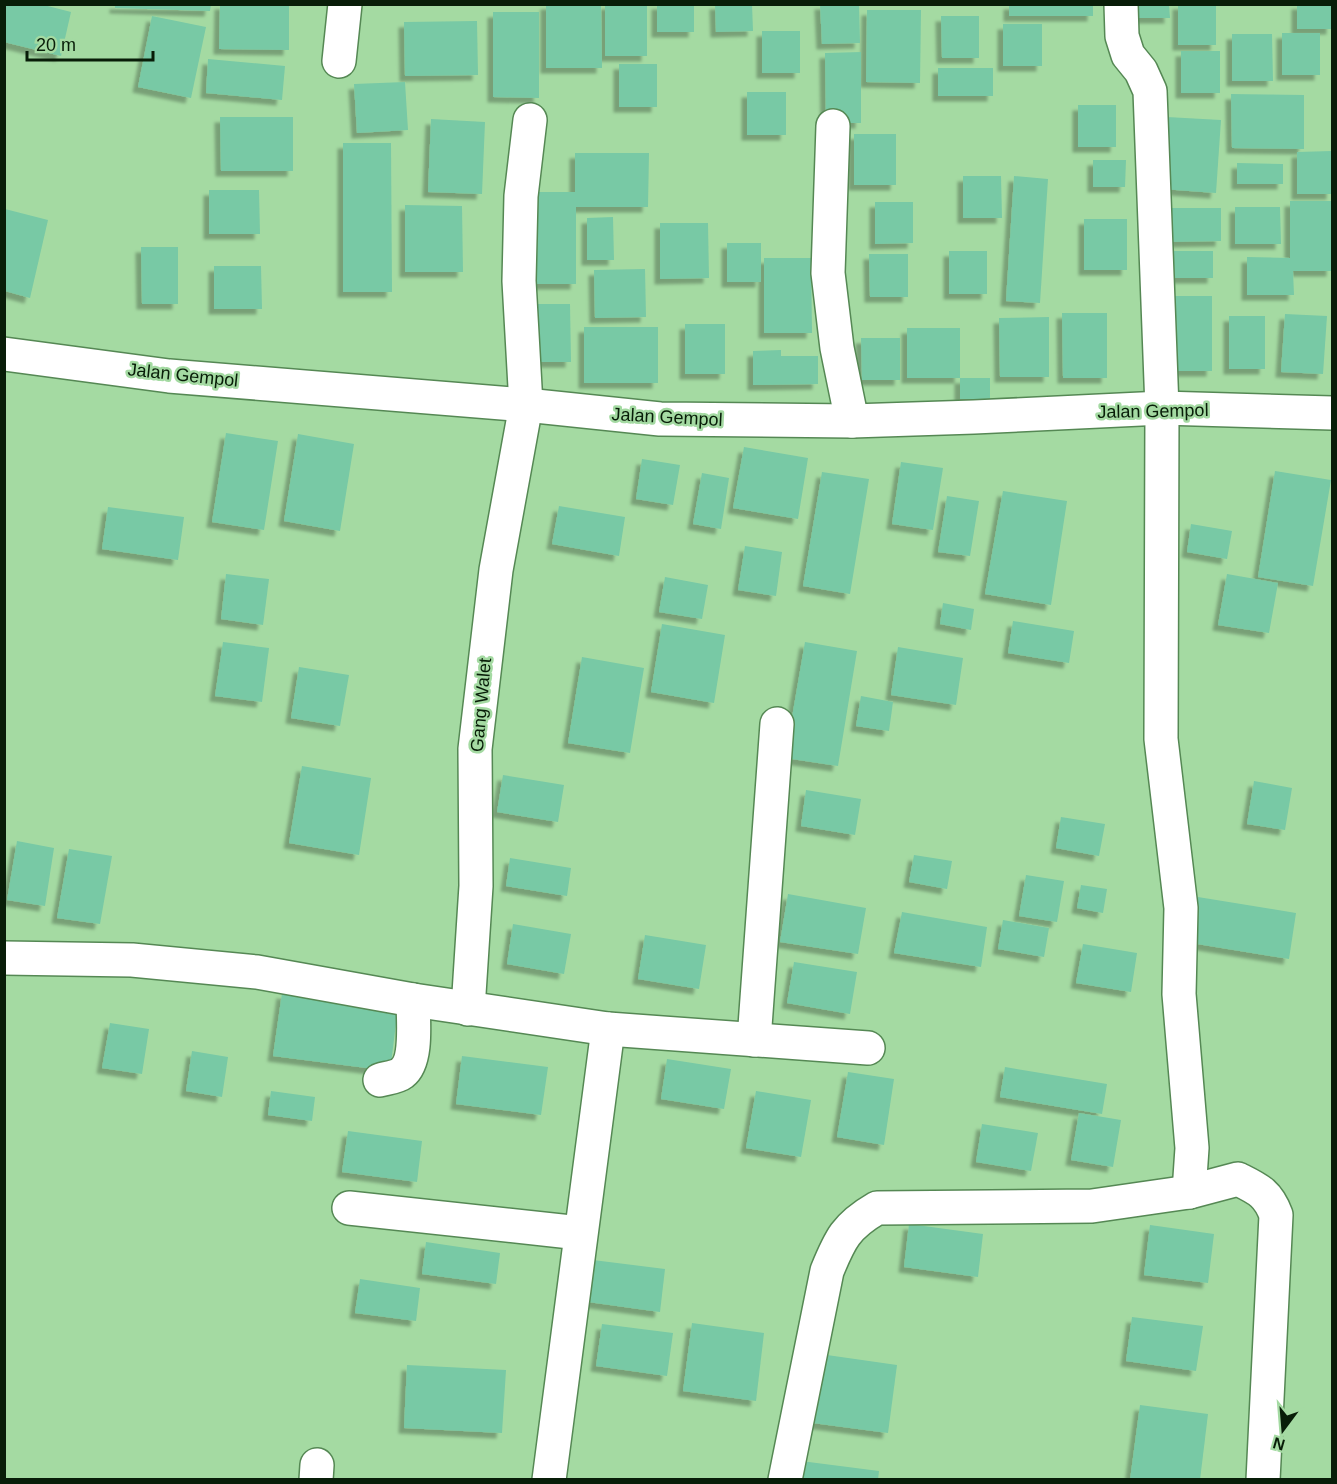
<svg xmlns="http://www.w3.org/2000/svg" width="1337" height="1484" viewBox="0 0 1337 1484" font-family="Arial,sans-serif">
  <defs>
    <filter id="shadow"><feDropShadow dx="-5.5" dy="5.5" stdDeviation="1.5" flood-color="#0004"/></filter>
  </defs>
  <rect width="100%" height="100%" fill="#a4daa2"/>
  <g fill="#78c9a5" filter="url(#shadow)">
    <path d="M4,4H40L71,12L61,56L4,42Z"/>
    <path d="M115,4H211L210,11L115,8Z"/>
    <path d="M220,4H289V50L219,49Z"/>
    <path d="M546,4H601L602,68H546Z"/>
    <rect x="605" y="4" width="42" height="52"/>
    <rect x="657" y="4" width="37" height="28"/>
    <path d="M715,4H752L753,31L716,32Z"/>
    <path d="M820,4H859L860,43L822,44Z"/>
    <rect x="1009" y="4" width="84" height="12"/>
    <path d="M1130,4H1169L1170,18H1130Z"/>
    <rect x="1178" y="4" width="38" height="41"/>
    <rect x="1297" y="4" width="35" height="25"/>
    <path d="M867,10H921L920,83L866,82Z"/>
    <path d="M493,12H539V98L493,97Z"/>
    <path d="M152,16L206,27L191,98L138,87Z"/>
    <path d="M941,16H979V58H942Z"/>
    <path d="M477,21L478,75L405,76L404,22Z"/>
    <rect x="1003" y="24" width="39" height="42"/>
    <rect x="762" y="31" width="38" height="42"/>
    <rect x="1282" y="33" width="38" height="42"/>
    <path d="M1232,34H1272L1273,81H1232Z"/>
    <rect x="1181" y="51" width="39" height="42"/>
    <path d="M861,52V123H826L825,53Z"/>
    <path d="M208,59L285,66L282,100L206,93Z"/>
    <rect x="619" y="64" width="38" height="43"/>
    <rect x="938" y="68" width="55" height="28"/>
    <path d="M405,82L408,130L357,133L354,84Z"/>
    <rect x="747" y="92" width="39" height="43"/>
    <path d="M1231,94L1304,95V149L1232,148Z"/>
    <rect x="1078" y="105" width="38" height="42"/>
    <path d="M220,117H293V171H221Z"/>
    <path d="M1167,117L1221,120L1216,193L1162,189Z"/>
    <path d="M431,119L485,122L482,194L428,192Z"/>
    <rect x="854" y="134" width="42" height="51"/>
    <path d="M343,143H391L392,292H343Z"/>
    <path d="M1332,151V194H1297V152Z"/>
    <path d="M575,153H649L648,207H576V284H527V192H575Z"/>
    <path d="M1093,160H1126L1125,187H1093Z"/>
    <path d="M1237,163L1283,164V184H1237Z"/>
    <path d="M963,176H1001L1002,218H963Z"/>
    <path d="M1014,176L1048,179L1040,303L1006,301Z"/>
    <path d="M209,190H259L260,234H209Z"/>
    <path d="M1290,201H1332V271H1293L1294,295H1247V257L1290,258Z"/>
    <path d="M875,202H913V243L875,244Z"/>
    <path d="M405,205L462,206L463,272H405Z"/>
    <path d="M1235,207H1280L1281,244H1235Z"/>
    <path d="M1167,208H1221V241L1166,242Z"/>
    <path d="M5,209L48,220L30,298L5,291Z"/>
    <path d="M613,217L614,260H587V218Z"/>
    <rect x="1084" y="219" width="43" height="51"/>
    <path d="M660,223H708L709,278L660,279Z"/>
    <rect x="727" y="243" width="34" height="39"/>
    <path d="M141,247H178V304H142Z"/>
    <rect x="949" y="251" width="38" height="43"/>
    <rect x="1165" y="251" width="48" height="27"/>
    <path d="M869,254H908V297H870Z"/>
    <path d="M764,258H811L812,333H764Z"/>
    <path d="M214,266H261L262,309H214Z"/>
    <path d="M645,269L646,317L595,318L594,270Z"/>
    <rect x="1164" y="296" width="48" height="75"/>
    <path d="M524,304H570L571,362H525Z"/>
    <path d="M1062,313H1107V378H1063Z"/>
    <path d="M1285,314L1327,316L1323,374L1281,372Z"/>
    <rect x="1229" y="316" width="36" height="53"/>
    <path d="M1049,317V377H1000L999,318Z"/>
    <rect x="685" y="324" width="40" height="50"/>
    <rect x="584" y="327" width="74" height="56"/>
    <path d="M907,328H960V378H990V399H960V378H907Z"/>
    <path d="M861,338H900V380H862Z"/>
    <path d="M781,350V356H818V384L753,385V351Z"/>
    <path d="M226,433L278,441L264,530L212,522Z"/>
    <path d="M298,434L354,444L340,531L284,521Z"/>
    <path d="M744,447L808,458L798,519L733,508Z"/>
    <path d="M642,459L680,465L673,505L636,499Z"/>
    <path d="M901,462L943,468L933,530L892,524Z"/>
    <path d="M1275,471L1331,480L1313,586L1258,577Z"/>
    <path d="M822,472L869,479L850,594L803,586Z"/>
    <path d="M702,473L729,478L721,529L693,524Z"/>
    <path d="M1003,491L1067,501L1051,605L985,594Z"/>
    <path d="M947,496L979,501L970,556L938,552Z"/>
    <path d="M559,506L625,517L619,556L552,544Z"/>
    <path d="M108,507L184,517L178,560L102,549Z"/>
    <path d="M1191,524L1232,531L1227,559L1187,552Z"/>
    <path d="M745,546L782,552L776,596L738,590Z"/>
    <path d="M226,574L269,579L263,625L221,619Z"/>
    <path d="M1227,574L1278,583L1269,633L1218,625Z"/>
    <path d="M665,577L708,585L702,619L659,612Z"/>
    <path d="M943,603L974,609L971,630L940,624Z"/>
    <path d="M1013,621L1074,631L1069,663L1008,653Z"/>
    <path d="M662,624L725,635L714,703L651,692Z"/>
    <path d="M223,642L269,648L262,702L215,696Z"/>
    <path d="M805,642L857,651L838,766L785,758Z"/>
    <path d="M898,647L963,658L956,705L891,695Z"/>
    <path d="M582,657L644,668L630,753L568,743Z"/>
    <path d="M299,667L349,675L340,726L291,718Z"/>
    <path d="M861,696L893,702L889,731L856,726Z"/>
    <path d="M302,766L371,778L359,855L289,843Z"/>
    <path d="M503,775L564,785L558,822L497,812Z"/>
    <path d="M1254,781L1292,788L1285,830L1247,824Z"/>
    <path d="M806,790L861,799L855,835L801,826Z"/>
    <path d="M1061,817L1105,824L1099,856L1056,848Z"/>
    <path d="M17,841L54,848L45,906L7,900Z"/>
    <path d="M69,849L112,856L100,924L57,918Z"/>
    <path d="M914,855L952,861L947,889L909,882Z"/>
    <path d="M510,858L571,868L567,896L506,886Z"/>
    <path d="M1026,875L1064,881L1057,922L1019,916Z"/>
    <path d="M1081,885L1107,889L1103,913L1077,908Z"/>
    <path d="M788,894L866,908L858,954L780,942Z"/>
    <path d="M1198,897L1296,913L1289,959L1191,943Z"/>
    <path d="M902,912L987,927L981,967L894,953Z"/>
    <path d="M1003,920L1049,928L1044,957L998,949Z"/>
    <path d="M513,924L571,934L564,974L507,964Z"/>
    <path d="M645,935L706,945L699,989L638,979Z"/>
    <path d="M1083,944L1137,953L1131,992L1076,983Z"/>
    <path d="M794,962L857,972L850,1014L787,1003Z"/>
    <path d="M282,993L398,1008L390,1071L273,1056Z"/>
    <path d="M110,1023L149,1029L142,1074L102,1068Z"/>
    <path d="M192,1051L228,1057L222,1097L186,1091Z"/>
    <path d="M462,1056L548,1067L541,1115L456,1104Z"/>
    <path d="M667,1059L731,1069L724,1109L661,1099Z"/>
    <path d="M1005,1067L1107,1084L1102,1114L1000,1097Z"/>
    <path d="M848,1072L894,1079L884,1145L837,1137Z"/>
    <path d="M271,1091L315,1097L312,1121L268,1115Z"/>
    <path d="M756,1091L811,1100L801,1157L746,1148Z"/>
    <path d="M1079,1113L1121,1120L1113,1167L1071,1160Z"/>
    <path d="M982,1124L1038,1133L1031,1171L976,1162Z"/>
    <path d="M348,1131L422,1141L417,1182L342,1172Z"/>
    <path d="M909,1224L983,1234L978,1277L904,1267Z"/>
    <path d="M1150,1225L1214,1234L1208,1283L1144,1275Z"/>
    <path d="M426,1242L500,1253L496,1284L422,1274Z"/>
    <path d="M593,1260L665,1269L660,1312L588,1302Z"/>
    <path d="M360,1279L420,1288L416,1321L355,1313Z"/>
    <path d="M1132,1317L1203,1326L1196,1371L1126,1361Z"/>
    <path d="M692,1323L764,1333L756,1401L683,1391Z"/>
    <path d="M602,1324L673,1333L667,1376L596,1366Z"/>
    <path d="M813,1353L897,1365L888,1433L805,1422Z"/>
    <path d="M407,1365L506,1370L502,1433L404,1428Z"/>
    <path d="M1140,1405L1208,1414L1200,1480H1130Z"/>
    <path d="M801,1461L879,1471L878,1480H798Z"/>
  </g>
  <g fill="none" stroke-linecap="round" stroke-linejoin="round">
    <g stroke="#558854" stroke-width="36">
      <g id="minor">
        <path d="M1121,4L1122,36L1128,55L1141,71L1150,91L1162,408L1161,739L1181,908L1179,994L1192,1148L1189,1192"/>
        <path d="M339,61L345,4"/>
        <path d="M833,126L828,273L837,348L852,421"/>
        <path d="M4,958L132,960L257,972L413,1000L608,1029L868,1048"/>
        <path d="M468,1009L476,886L475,749L496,570L526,405L519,281L521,196L530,120"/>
        <path d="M754,1040L777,724"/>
        <path d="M380,1080C387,1078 397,1077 402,1073C418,1061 413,1019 413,1000"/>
        <path d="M349,1208L580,1233"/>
        <path d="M316,1480L317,1465"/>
        <path d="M549,1480L608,1029"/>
        <path d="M785,1480L827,1271C840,1239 846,1226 877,1208L1092,1206L1189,1192L1238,1179C1258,1189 1268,1193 1276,1215L1263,1480"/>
      </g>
    </g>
    <g stroke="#558854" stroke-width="36">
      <path id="secondary" d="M4,354L169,376L526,405L660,419L852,421L974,417L1162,408L1332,413"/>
    </g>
    <use href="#minor" stroke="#fff" stroke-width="33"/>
    <use href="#secondary" stroke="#fff" stroke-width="33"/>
  </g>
  <g text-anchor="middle" stroke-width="5" stroke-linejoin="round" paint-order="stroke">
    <g font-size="18" fill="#081d08" stroke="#a4daa2">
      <text transform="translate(183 375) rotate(6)" y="6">Jalan Gempol</text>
      <text transform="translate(1153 411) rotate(-1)" y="6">Jalan Gempol</text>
      <text transform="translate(667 417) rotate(3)" y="6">Jalan Gempol</text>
      <text transform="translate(481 705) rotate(-85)" y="6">Gang Walet</text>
    </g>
  </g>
  <rect width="1337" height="1484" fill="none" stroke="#081d08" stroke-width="12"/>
  <g transform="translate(1283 1430) rotate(196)" stroke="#a4daa2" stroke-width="4.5" paint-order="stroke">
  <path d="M0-4.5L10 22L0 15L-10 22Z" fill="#081d08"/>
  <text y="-9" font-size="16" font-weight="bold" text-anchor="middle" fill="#081d08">N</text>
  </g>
  <path d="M27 51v9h126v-9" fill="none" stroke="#081d08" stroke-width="3"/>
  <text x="36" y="51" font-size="18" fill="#081d08" stroke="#a4daa2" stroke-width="4.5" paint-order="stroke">20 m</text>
</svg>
